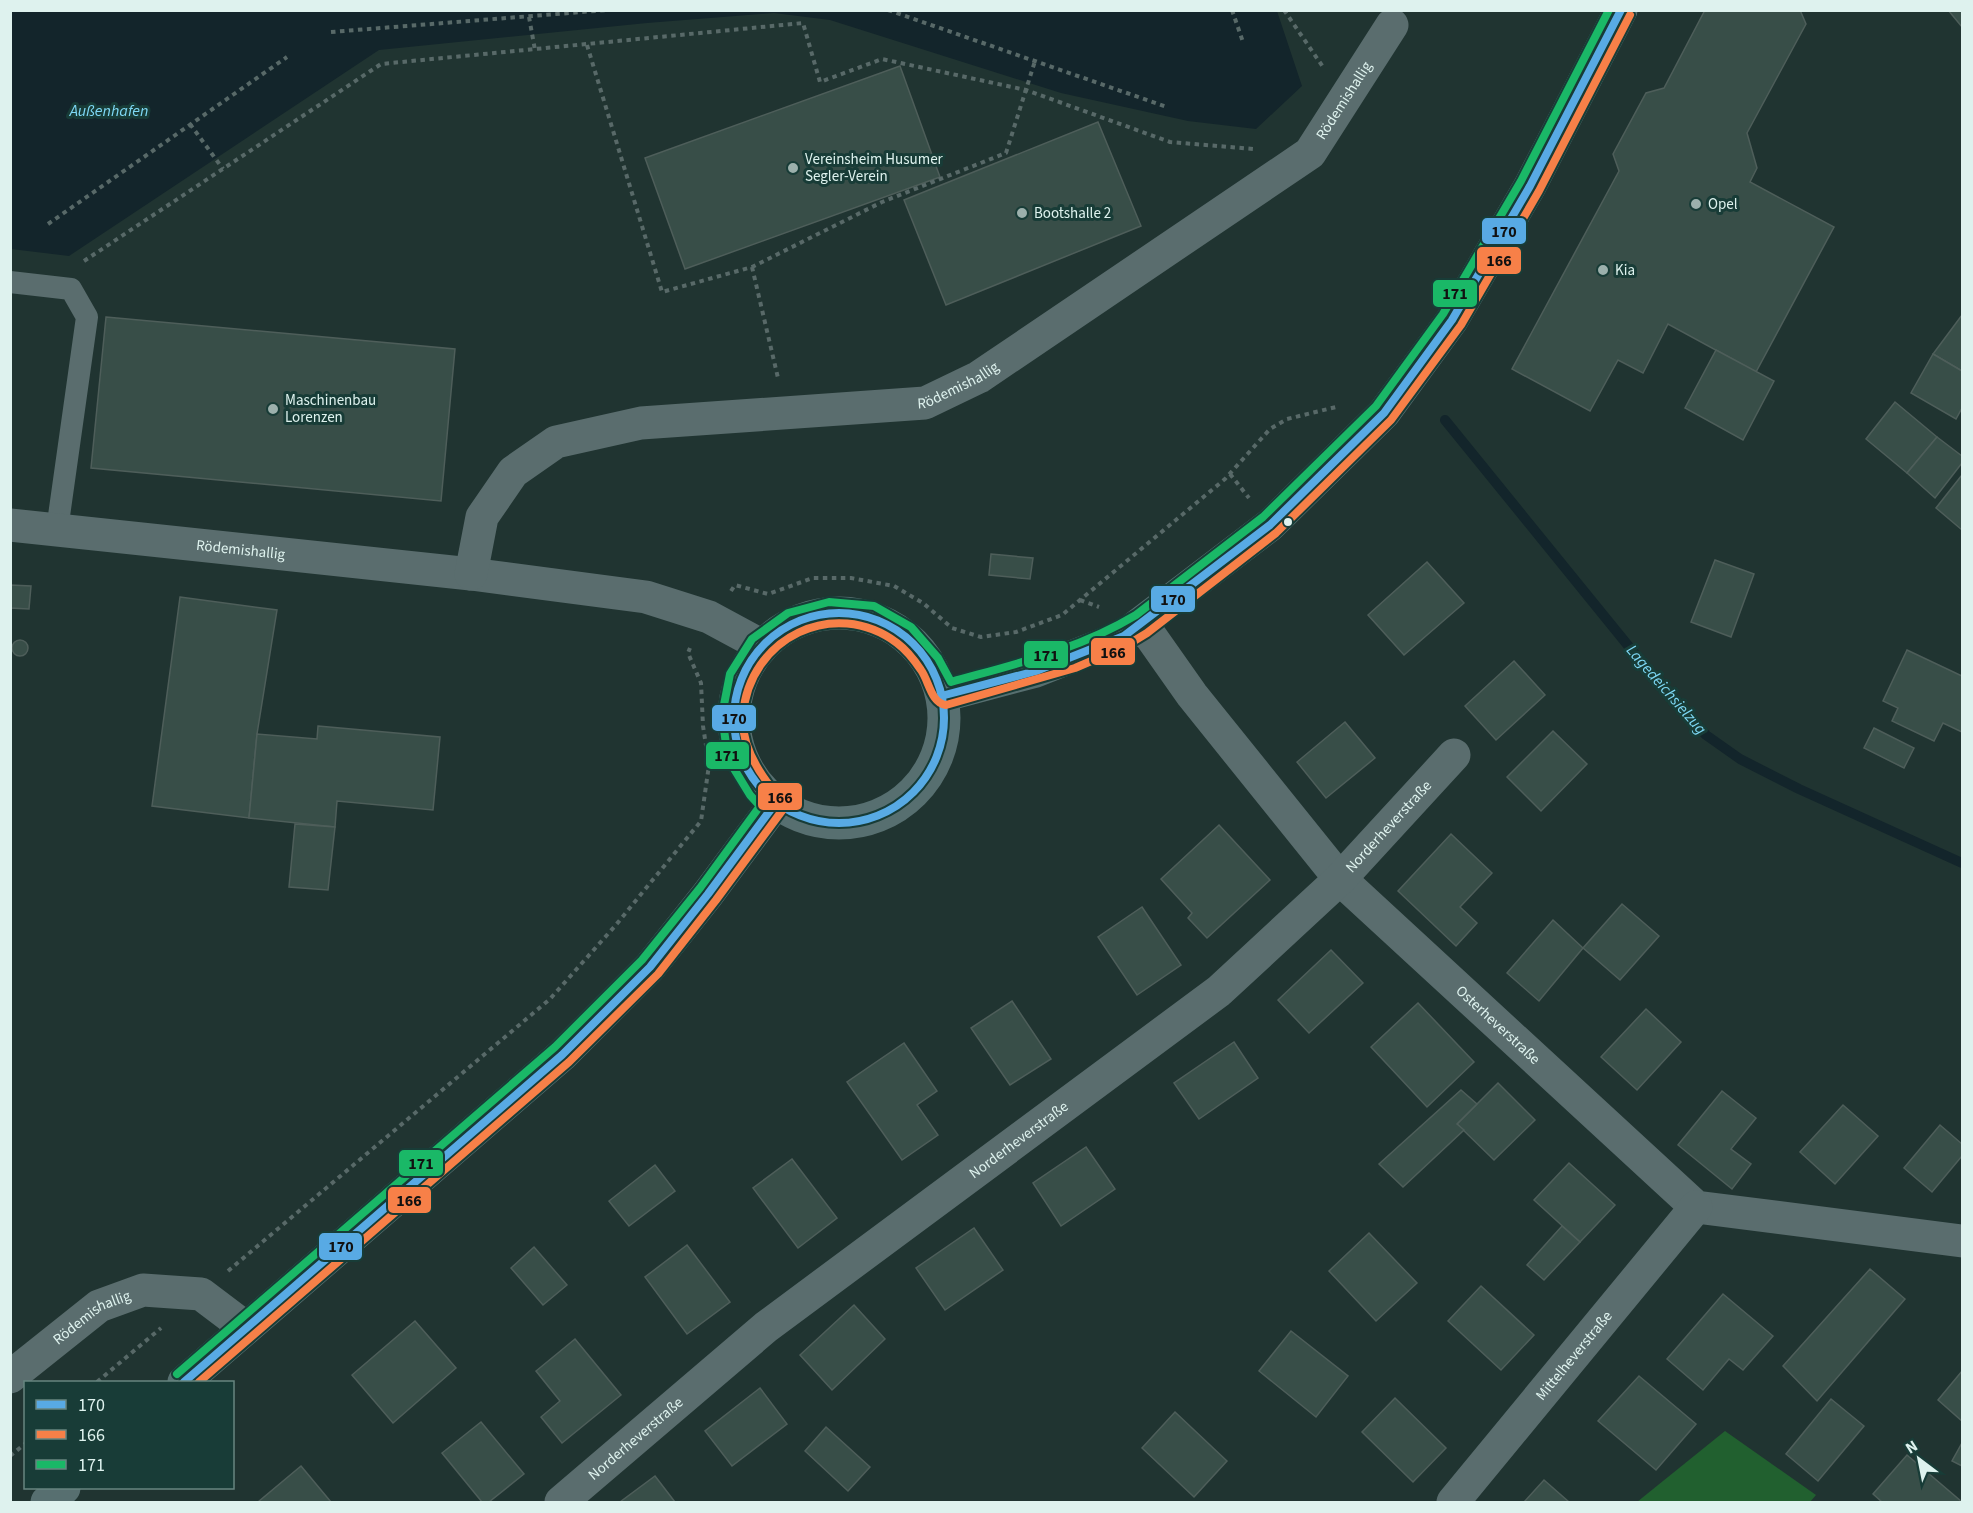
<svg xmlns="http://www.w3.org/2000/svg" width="1973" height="1513" viewBox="0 0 1973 1513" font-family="'Source Sans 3',sans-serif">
  <rect width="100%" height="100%" fill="#203431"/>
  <path fill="#21602f" d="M1725,1431L1816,1495L1810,1502H1637Z"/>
  <path fill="#13252b" d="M11,10L1277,11L1302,86L1256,129L1188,121L1061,93L830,20L774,13L647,23L379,50L69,256L11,249Z"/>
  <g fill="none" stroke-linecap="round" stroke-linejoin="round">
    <path stroke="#13252b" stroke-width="10" d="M1445,420L1665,691L1706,735L1740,759L1799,789L1962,863"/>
  </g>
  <g fill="#384e48" stroke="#4e5e5a" stroke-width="1.5">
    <path d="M1705,10H1800L1806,24L1747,133L1757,168L1750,182L1834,227L1756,372L1668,324L1643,373L1618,360L1590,411L1512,369L1619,171L1613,154L1646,93L1664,88Z"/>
    <path d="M1948,10H1962V27Z"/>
    <path d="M900,66L940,177L685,269L645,158Z"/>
    <path d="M1098,122L1141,226L946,305L904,200Z"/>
    <path d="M1962,315V371L1933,354Z"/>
    <path d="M106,317L455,349L441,501L91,468Z"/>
    <path d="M1716,350L1774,381L1743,440L1685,408Z"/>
    <path d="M1933,354L1962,371V408L1956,419L1911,393Z"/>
    <path d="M1895,402L1937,437L1907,473L1866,439Z"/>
    <path d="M1937,437L1962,456V463L1935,498L1907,473Z"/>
    <path d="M1962,475V530L1936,508Z"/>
    <path d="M991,554L1033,558L1030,579L989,575Z"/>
    <path d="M1715,560L1754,574L1731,637L1691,622Z"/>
    <path d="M1427,562L1464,603L1404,655L1368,615Z"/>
    <path d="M10,585L31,586L29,609L10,608Z"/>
    <path d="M180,597L277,610L257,734L249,818L152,806Z"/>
    <circle cx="20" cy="648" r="8"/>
    <path d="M1907,650L1962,676V732L1943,723L1934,741L1892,721L1898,708L1883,701Z"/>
    <path d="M1514,661L1545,695L1496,740L1465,706Z"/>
    <path d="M1345,722L1375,758L1326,798L1297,762Z"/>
    <path d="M318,726L440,737L433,810L337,801L335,827L249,818L257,734L317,739Z"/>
    <path d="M1874,728L1914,748L1904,768L1864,748Z"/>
    <path d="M1553,731L1587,764L1541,811L1507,777Z"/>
    <path d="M295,824L335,827L328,890L289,887Z"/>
    <path d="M1219,825L1270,880L1207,938L1188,918L1192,913L1161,879Z"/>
    <path d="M1451,834L1492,873L1460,907L1477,923L1456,946L1398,891Z"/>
    <path d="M1622,904L1659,936L1620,980L1583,948Z"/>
    <path d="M1142,907L1181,965L1137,995L1098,937Z"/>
    <path d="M1553,920L1583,948L1539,1001L1507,973Z"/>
    <path d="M1331,950L1363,983L1309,1033L1278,1000Z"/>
    <path d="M1012,1001L1051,1059L1010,1085L971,1028Z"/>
    <path d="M1418,1003L1474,1062L1427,1107L1371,1047Z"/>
    <path d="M1646,1009L1681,1042L1637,1090L1601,1057Z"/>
    <path d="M1234,1042L1258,1078L1199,1119L1174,1083Z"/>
    <path d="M904,1043L937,1091L917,1105L938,1135L902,1160L847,1082Z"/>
    <path d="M1498,1083L1535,1120L1494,1160L1457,1124Z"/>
    <path d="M1461,1090L1477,1104L1457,1124L1464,1130L1403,1187L1379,1164Z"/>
    <path d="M1722,1091L1756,1118L1731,1149L1751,1164L1732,1189L1678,1145Z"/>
    <path d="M1843,1105L1878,1136L1835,1184L1800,1152Z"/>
    <path d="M1940,1125L1962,1144V1156L1932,1192L1904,1168Z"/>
    <path d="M1086,1147L1115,1189L1061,1226L1033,1183Z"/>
    <path d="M792,1159L837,1218L798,1248L753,1188Z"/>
    <path d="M1569,1163L1615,1205L1580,1242L1534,1200Z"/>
    <path d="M655,1165L675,1191L629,1226L609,1201Z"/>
    <path d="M1562,1226L1580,1242L1544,1280L1527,1265Z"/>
    <path d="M974,1228L1003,1270L945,1310L916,1268Z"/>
    <path d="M1369,1233L1417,1283L1376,1321L1329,1271Z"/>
    <path d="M687,1245L730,1302L687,1334L645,1277Z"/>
    <path d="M534,1247L567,1285L543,1305L511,1268Z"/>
    <path d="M1870,1269L1905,1299L1817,1401L1783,1366Z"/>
    <path d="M1481,1286L1534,1335L1501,1370L1448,1321Z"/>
    <path d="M1723,1294L1773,1336L1743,1370L1729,1359L1703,1390L1667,1359Z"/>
    <path d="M854,1305L885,1339L832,1390L800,1355Z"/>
    <path d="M415,1321L456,1368L393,1423L352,1375Z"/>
    <path d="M1291,1331L1348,1376L1316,1417L1259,1371Z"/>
    <path d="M575,1339L621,1395L562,1443L541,1417L560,1401L536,1371Z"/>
    <path d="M1962,1371V1421L1938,1400Z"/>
    <path d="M1639,1376L1696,1424L1656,1470L1598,1421Z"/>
    <path d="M760,1388L787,1424L732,1466L705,1431Z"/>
    <path d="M1395,1398L1446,1448L1413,1482L1362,1432Z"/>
    <path d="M1831,1399L1864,1426L1818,1481L1786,1454Z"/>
    <path d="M1175,1412L1227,1461L1194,1497L1142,1448Z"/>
    <path d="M481,1422L524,1474L489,1502H482L442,1453Z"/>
    <path d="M826,1427L870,1467L848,1491L805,1451Z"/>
    <path d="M1962,1443V1466L1952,1461Z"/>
    <path d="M1907,1455L1962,1502H1882L1873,1494Z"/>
    <path d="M301,1466L331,1502H258Z"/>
    <path d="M655,1476L675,1502H620Z"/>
    <path d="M1544,1480L1569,1502H1524Z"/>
  </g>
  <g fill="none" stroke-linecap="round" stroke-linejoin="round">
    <g stroke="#586968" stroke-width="4" stroke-dasharray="4.5 4.5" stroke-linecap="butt">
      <path d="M888,10L1167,107"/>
      <path d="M1232,10L1243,42"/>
      <path d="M1284,10L1323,67"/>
      <path d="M529,17L535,50"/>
      <path d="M331,32L607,10"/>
      <path d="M587,45L662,292L752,267L882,202L1006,153L1035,61"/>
      <path d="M190,124L223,169"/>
      <path d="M48,224L287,57"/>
      <path d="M84,261L381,64L803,23L820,82L882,59L1026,90L1170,142L1253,149"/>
      <path d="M752,267L778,378"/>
      <path d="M1230,474L1249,498"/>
      <path d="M731,591L735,585L768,594L813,578H851L894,586L923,603L952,628L981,637L1016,632L1062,615L1080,600L1225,479L1270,429L1287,419L1336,407"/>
      <path d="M1080,600L1099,607"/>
      <path d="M228,1271L550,999L615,926L701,821L709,765L703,726L701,683L688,653L690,648"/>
      <path d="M97,1382L161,1328"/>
      <path d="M10,1456L26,1443"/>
    </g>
    <path stroke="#5a6d6e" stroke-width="22" d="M10,282L71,289L87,317L57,530"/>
    <g stroke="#5a6d6e" stroke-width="33">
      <path id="s1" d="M10,525L471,574L646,597L709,617L761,645"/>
      <path id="s2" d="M471,574L482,517L513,472L556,442L641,423L925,403L979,377L1310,153L1392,25"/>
      <path id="s3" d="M1142,624L1192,695L1340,879L1696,1207L1962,1241"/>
      <path id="s4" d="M10,1377L99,1306L143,1290L201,1294L246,1328"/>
      <path id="s5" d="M561,1502L766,1327L1219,991L1340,879L1454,755"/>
      <path id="s6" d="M1453,1502L1696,1207"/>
    </g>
    <g stroke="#576f70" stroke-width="33">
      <circle cx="839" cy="718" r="105"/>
      <path d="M945,695L1036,671L1124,636L1270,525L1384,413L1452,320L1530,186L1621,10"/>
      <path d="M184,1382L562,1055L650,967L708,894L774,805"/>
      <path d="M47,1502L64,1488"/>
    </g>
    <g stroke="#183c37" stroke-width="12">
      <g id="bus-1">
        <circle cx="839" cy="718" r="105"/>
        <path d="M945,695L1036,671L1124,636L1270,525L1384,413L1452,320L1530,186L1621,10"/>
        <path d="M184,1382L562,1055L650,967L708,894L774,805"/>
      </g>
    </g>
    <g stroke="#183c37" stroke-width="12">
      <path id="bus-2" d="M199,1382L569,1062L658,974L716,900L784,808C784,796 773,791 767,782C753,763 741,739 743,715C749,638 834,596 897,643C905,649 915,661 921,670C929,681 931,703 946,705L1075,668L1124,647L1147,633L1276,533L1391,420L1461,325L1539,191L1630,15"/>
    </g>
    <g stroke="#183c37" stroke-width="12">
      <path id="bus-3" d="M177,1374L555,1047L642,960L700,888L760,806L750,795L728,759L722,715L730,674L752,639L788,613L829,602L874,606L911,627L938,658L951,682C1015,664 1078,650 1136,615L1263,517L1376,406L1443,314L1521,181L1609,10"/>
    </g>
    <use href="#bus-1" stroke="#58aae4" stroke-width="8"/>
    <use href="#bus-2" stroke="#f78048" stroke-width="8"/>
    <use href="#bus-3" stroke="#1ab867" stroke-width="8"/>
  </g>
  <g fill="#9cb0ac" stroke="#183c37" stroke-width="2">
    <circle cx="793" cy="168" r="6"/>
    <circle cx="1696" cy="204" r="6"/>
    <circle cx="1022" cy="213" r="6"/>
    <circle cx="1603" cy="270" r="6"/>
    <circle cx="273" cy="409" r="6"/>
  </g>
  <circle fill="#def2ee" stroke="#183c37" stroke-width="2" cx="1288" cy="522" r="5"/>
  <g text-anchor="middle" stroke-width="6" stroke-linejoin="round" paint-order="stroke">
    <g font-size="15" fill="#def2ee" stroke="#183c37">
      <text dy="5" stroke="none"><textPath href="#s2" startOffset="1059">Rödemishallig</textPath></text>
      <text dy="5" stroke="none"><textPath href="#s2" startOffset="574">Rödemishallig</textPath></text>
      <text dy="5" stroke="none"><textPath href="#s1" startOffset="232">Rödemishallig</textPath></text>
      <text dy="5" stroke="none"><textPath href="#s5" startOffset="1070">Norderheverstraße</textPath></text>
      <text dy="5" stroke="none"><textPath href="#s3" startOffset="538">Osterheverstraße</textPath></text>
      <text dy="5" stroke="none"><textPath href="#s5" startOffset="584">Norderheverstraße</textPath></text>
      <text dy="5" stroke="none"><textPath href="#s4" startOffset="102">Rödemishallig</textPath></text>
      <text dy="5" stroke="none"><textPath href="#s6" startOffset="190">Mittelheverstraße</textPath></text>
      <text dy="5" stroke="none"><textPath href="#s5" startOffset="98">Norderheverstraße</textPath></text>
    </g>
    <g font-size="15" fill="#def2ee" stroke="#183c37" text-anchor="start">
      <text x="805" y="164">Vereinsheim Husumer<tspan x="805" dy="17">Segler-Verein</tspan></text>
      <text x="1708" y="209">Opel</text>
      <text x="1034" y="218">Bootshalle 2</text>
      <text x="1615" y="275">Kia</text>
      <text x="285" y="405">Maschinenbau<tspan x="285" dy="17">Lorenzen</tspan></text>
    </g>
    <g font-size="16" font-style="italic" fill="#7ed8f5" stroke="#183c37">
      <text x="109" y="116">Außenhafen</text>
      <text transform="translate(1667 689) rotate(49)" y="6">Lagedeichsielzug</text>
    </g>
  </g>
  <g stroke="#183c37" stroke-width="2">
    <rect x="1481" y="217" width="46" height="28" rx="6" fill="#58aae4"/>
    <rect x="1476" y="246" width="46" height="29" rx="6" fill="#f78048"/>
    <rect x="1432" y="279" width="46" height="29" rx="6" fill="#1ab867"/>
    <rect x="1150" y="585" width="46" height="28" rx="6" fill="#58aae4"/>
    <rect x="1090" y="637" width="46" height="29" rx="6" fill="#f78048"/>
    <rect x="1023" y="640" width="46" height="29" rx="6" fill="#1ab867"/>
    <rect x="711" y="704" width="46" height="28" rx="6" fill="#58aae4"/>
    <rect x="705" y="741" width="45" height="29" rx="6" fill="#1ab867"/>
    <rect x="757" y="782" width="46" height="29" rx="6" fill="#f78048"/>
    <rect x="398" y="1149" width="46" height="28" rx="6" fill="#1ab867"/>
    <rect x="387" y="1186" width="45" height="28" rx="6" fill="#f78048"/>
    <rect x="318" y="1232" width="45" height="29" rx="6" fill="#58aae4"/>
  </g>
  <g font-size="16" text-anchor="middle" font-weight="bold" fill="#111">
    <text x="1504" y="237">170</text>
    <text x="1499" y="266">166</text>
    <text x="1455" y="299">171</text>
    <text x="1173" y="605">170</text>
    <text x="1113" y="658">166</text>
    <text x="1046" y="661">171</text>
    <text x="734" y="724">170</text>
    <text x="727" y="761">171</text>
    <text x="780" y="803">166</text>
    <text x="421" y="1169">171</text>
    <text x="409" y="1206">166</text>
    <text x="341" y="1252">170</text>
  </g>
  <rect width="1973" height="1513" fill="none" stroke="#def2ee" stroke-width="24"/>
  <rect x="24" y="1381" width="210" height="108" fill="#183c37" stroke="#678580" stroke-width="1.5"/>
  <rect x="36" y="1400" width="30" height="9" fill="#58aae4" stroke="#678580" stroke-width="1.5"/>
  <text x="78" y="1411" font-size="18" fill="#def2ee">170</text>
  <rect x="36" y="1430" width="30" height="9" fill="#f78048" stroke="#678580" stroke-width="1.5"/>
  <text x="78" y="1441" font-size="18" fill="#def2ee">166</text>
  <rect x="36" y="1460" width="30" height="9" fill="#1ab867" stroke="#678580" stroke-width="1.5"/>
  <text x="78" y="1471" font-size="18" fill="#def2ee">171</text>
  <g transform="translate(1919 1459) rotate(328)" stroke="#183c37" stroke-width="4.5" paint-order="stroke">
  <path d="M0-4.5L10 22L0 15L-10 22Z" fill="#def2ee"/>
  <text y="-9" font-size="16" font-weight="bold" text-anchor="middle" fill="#def2ee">N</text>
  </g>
</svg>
